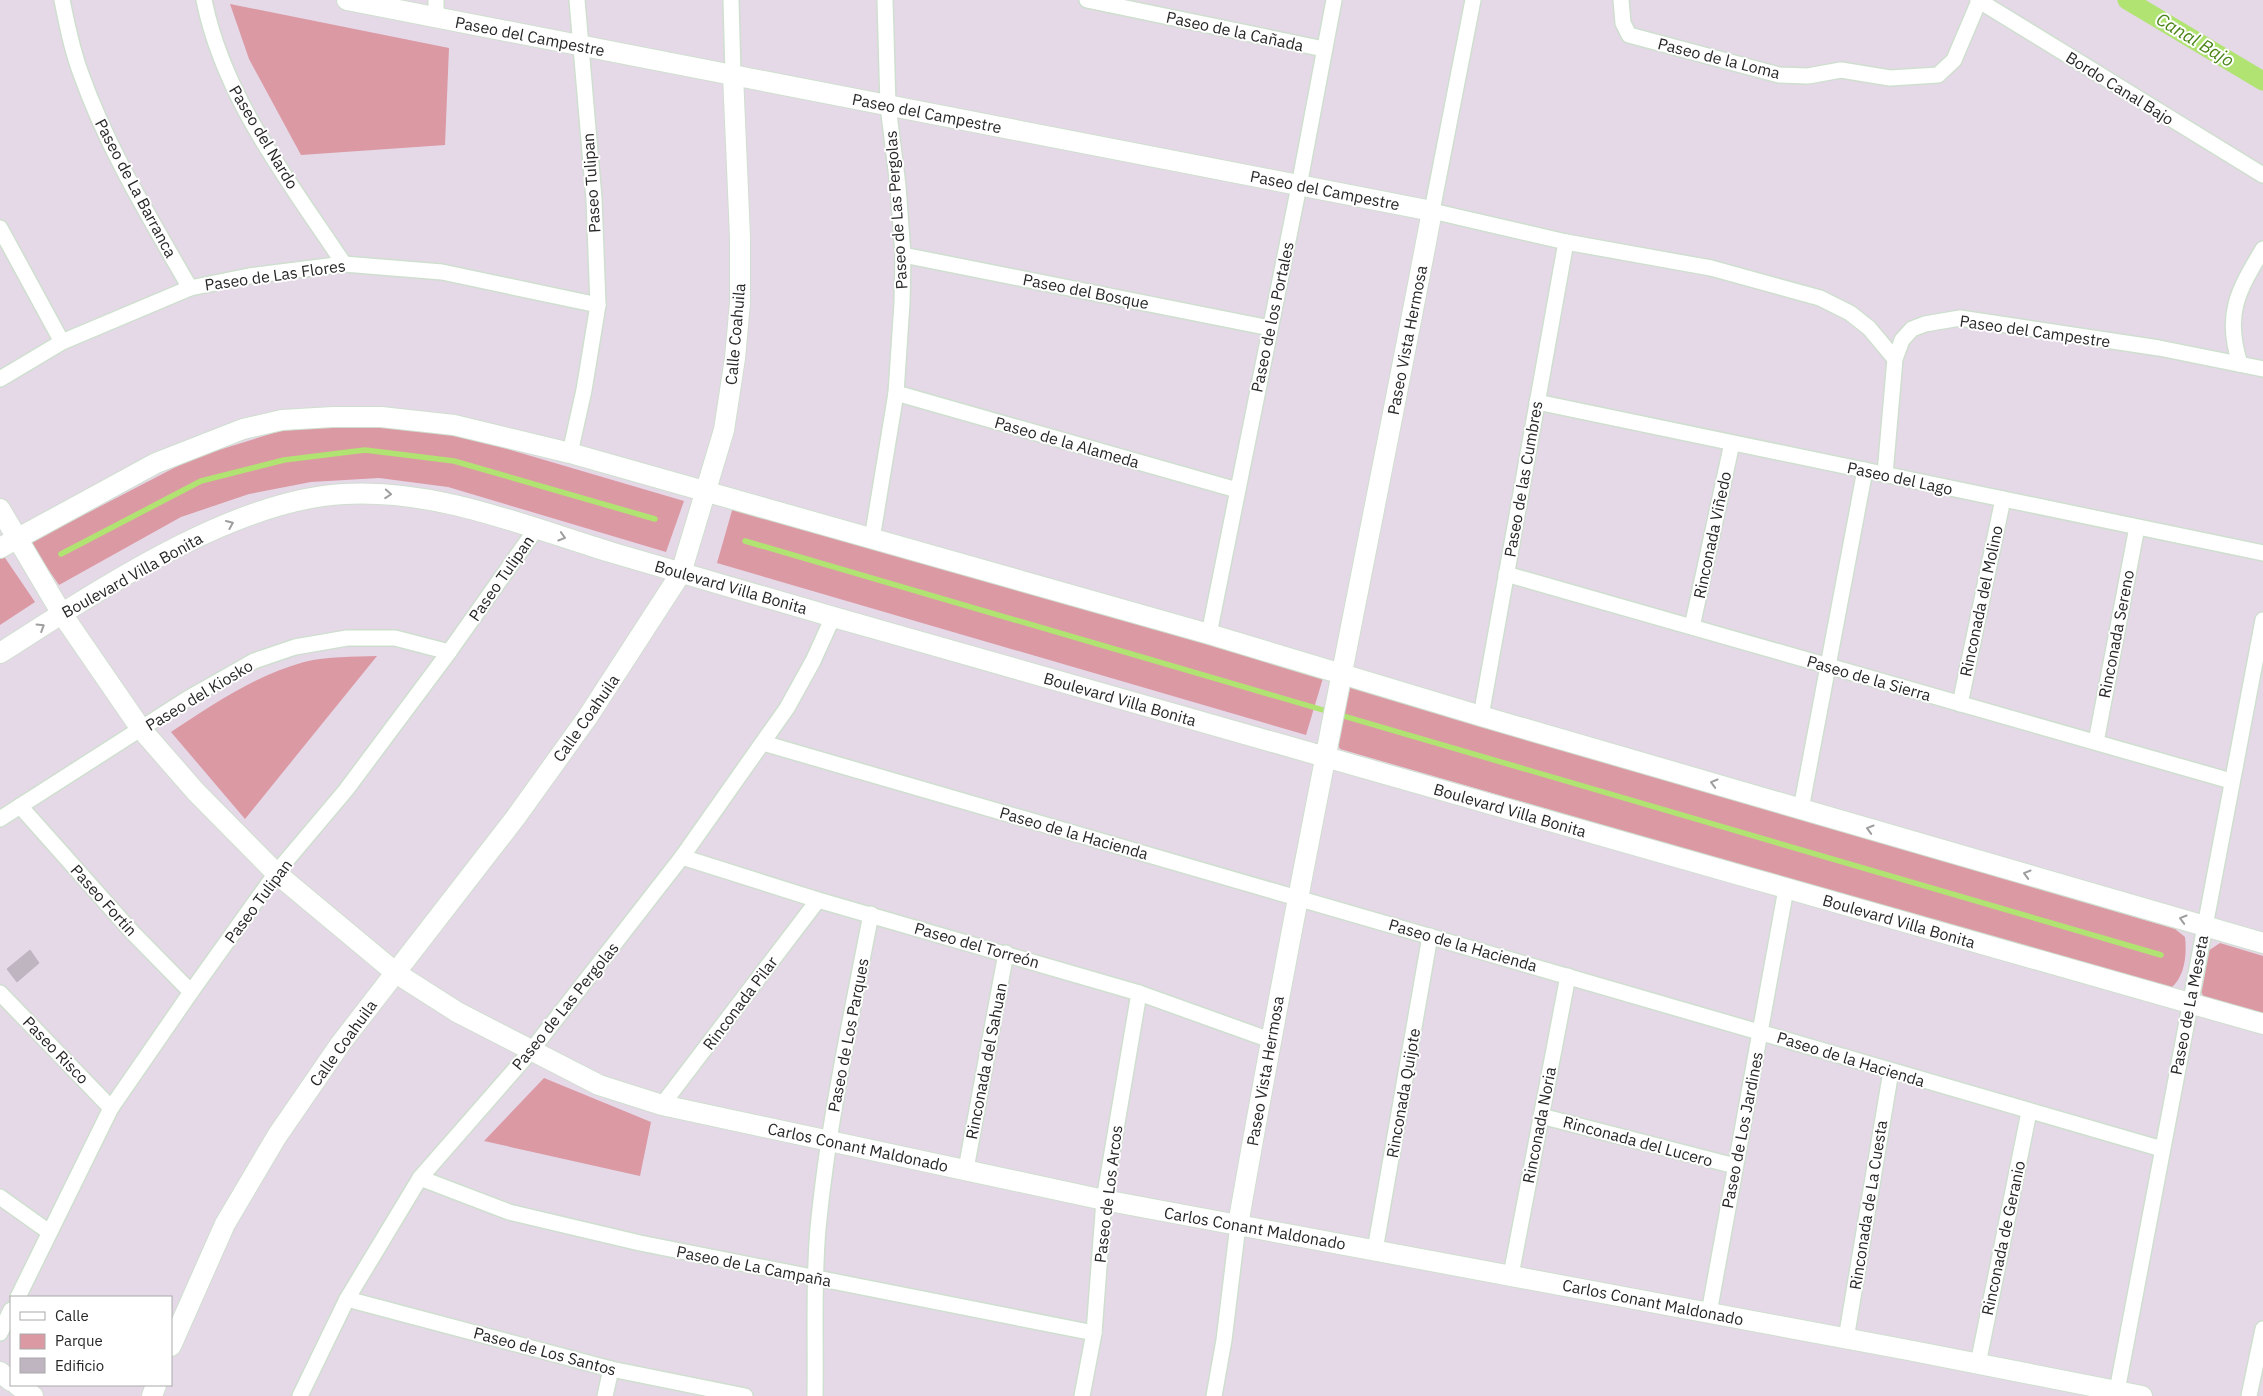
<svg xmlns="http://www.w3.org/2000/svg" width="2263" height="1396" viewBox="0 0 2263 1396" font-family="'IBM Plex Sans',sans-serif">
  <rect width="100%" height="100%" fill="#e5d9e8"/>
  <g fill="#db99a3">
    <path d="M230,4L449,48L445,145L301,155L249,59Z"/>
    <path d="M367,424L470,438L684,501L666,552L448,487L379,478L311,482L249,494L181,517L59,585L30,543L193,458L280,431Z"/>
    <path d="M733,507L1323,678L1306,735L717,563Z"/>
    <path d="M1,552L35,602L0,625V553Z"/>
    <path d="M377,656L245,819L171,732C212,705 256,675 304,662C328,656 353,657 377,656Z"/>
    <path d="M1351,685L2175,929L2185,937C2187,955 2185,977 2170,989L1340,749L1336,740Z"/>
    <path d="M2220,943L2263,956V1016L2205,999L2200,990L2208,951Z"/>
    <path d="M544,1078L651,1122L640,1176L484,1141Z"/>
  </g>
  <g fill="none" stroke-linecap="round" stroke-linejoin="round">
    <g stroke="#b1e373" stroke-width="5.5">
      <path d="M745,541L2161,955"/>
      <path d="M61,554L201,481L284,460L365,450L454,461L655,519"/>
    </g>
    <path stroke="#b1e373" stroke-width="19" d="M2127,0L2263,81"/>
  </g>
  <path fill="#beb5c1" stroke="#c0b3c3" d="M30,950L39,963L17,982L7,969Z"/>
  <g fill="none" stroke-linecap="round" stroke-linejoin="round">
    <g stroke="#cfdfcf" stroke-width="18">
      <g id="minor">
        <path d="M62,0C67,25 72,50 81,74C108,150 150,218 190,288"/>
        <path d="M204,0C224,99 289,181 344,264"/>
        <path d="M436,0V17"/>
        <path d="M731,0L733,75"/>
        <path d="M1087,0L1324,49"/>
        <path d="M1473,0L1432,211L1566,242L1711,268L1820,298L1850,313L1869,328L1895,359"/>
        <path d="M1621,0L1623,23L1629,35L1779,75L1808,76L1841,70L1890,78L1938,75L1954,60L1979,1"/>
        <path d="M1978,0L2263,175"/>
        <path d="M0,228L62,342"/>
        <path d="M903,255L1270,328"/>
        <path d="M2240,364C2224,314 2238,291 2263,249"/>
        <path d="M0,379L62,342L190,288L249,276L344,264L442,272L598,305"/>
        <path d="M896,393L1237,490"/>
        <path d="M1537,402L2263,553"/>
        <path d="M570,453L584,390L598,305L594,199L577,0"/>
        <path d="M1885,474L1895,359L1902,340L1912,329L1925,324L1960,318L2159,348L2263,369"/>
        <path d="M872,539L896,393L902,303L903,255L898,186L888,106L885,0"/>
        <path d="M1506,574L2231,781"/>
        <path d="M1692,627L1732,443"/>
        <path d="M1209,634L1299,186L1334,0"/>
        <path d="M1960,704L2003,499"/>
        <path d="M1481,716L1566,242"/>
        <path d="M2096,742L2137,527"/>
        <path d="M763,743L2162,1149"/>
        <path d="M20,806L132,932L191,992"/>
        <path d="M1801,809L1865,470"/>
        <path d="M0,819L187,699L254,661L295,647L347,638H395L449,652"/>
        <path d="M682,857L818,900L1139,993L1270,1040"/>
        <path d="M0,993L111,1108"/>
        <path d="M662,1105L818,900"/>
        <path d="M1541,1116L1735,1166"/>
        <path d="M966,1169L1006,953"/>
        <path d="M420,1178L509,1212L640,1243L1094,1333"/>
        <path d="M0,1197L49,1232"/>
        <path d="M1375,1250L1430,936"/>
        <path d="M1511,1275L1568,976"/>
        <path d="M18,1297L111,1108L191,992L276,873L346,790L449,652L536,529"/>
        <path d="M347,1299L611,1369L745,1396"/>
        <path d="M1709,1313L1786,889"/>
        <path d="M0,1333L11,1310"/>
        <path d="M1846,1339L1891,1071"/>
        <path d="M1978,1364L2029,1112"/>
        <path d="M2117,1391C2165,1134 2213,877 2263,620"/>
        <path d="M300,1396L347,1299L420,1178L531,1051L682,857L787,708L813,661L833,617"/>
        <path d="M605,1396L611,1369"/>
        <path d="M815,1396C816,1341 813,1284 818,1229C828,1123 851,1018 871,914"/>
        <path d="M1082,1396L1094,1333L1104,1200L1139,993"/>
        <path d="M1214,1396L1224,1340L1238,1225"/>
        <path d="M2249,1396L2263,1329"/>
      </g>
    </g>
    <g stroke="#cfdfcf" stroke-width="22">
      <g id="tertiary">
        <path d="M347,0L1432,211C1368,549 1297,886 1238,1225"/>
        <path d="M0,509L62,614L141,729L196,792L276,873L396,973L457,1012L599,1085L662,1105L1104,1200L1908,1350L2142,1396"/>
        <path d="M0,548L156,463L243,429L282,420L333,417H381L454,425L570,453L1209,634L1481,716L2263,943"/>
        <path d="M0,653C95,593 230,500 344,494C437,489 522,525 610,552C705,580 801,608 897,635C1352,767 1808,893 2263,1024"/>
        <path d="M171,1346L225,1224L277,1136L341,1043L516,817L587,718L681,573L724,430L735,358L740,303V237L733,75"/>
        <path d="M0,1372L11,1381"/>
        <path d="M17,1385L33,1396"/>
        <path d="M152,1396L156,1385"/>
      </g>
    </g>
    <use href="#minor" stroke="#fff" stroke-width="15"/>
    <use href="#tertiary" stroke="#fff" stroke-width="20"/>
  </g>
  <defs><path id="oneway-chevron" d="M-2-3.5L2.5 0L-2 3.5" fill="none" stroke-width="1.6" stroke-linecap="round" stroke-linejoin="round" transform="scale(1.25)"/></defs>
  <g stroke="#9e9e9e">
    <use href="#oneway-chevron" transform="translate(388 494) rotate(4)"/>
    <use href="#oneway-chevron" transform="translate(230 524) rotate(-23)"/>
    <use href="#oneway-chevron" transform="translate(562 537) rotate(17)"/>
    <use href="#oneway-chevron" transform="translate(41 627) rotate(-32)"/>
    <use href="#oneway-chevron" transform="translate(1714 783) rotate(-164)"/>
    <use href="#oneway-chevron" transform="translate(1870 829) rotate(-164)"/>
    <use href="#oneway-chevron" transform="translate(2027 874) rotate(-164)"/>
    <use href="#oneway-chevron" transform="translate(2183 919) rotate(-164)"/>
  </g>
  <g text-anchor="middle" stroke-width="4" stroke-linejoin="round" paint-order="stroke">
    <g font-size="16" fill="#272727" stroke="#fff">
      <text transform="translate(1235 31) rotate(12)" y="6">Paseo de la Cañada</text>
      <text transform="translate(530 36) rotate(11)" y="6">Paseo del Campestre</text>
      <text transform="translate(1719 58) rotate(14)" y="6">Paseo de la Loma</text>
      <text transform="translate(2120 88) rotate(32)" y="6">Bordo Canal Bajo</text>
      <text transform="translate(927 113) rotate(11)" y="6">Paseo del Campestre</text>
      <text transform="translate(264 137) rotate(59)" y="6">Paseo del Nardo</text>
      <text transform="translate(591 183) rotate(-94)" y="6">Paseo Tulipan</text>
      <text transform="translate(136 188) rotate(62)" y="6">Paseo de La Barranca</text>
      <text transform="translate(1325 190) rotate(11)" y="6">Paseo del Campestre</text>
      <text transform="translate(896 210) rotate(-94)" y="6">Paseo de Las Pergolas</text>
      <text transform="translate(275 275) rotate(-8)" y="6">Paseo de Las Flores</text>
      <text transform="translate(1086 291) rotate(11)" y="6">Paseo del Bosque</text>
      <text transform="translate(1272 317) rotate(-78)" y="6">Paseo de los Portales</text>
      <text transform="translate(2035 331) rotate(8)" y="6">Paseo del Campestre</text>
      <text transform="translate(735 334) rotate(-85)" y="6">Calle Coahuila</text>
      <text transform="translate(1407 340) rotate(-79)" y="6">Paseo Vista Hermosa</text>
      <text transform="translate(1067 442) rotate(16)" y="6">Paseo de la Alameda</text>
      <text transform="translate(1900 478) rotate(12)" y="6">Paseo del Lago</text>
      <text transform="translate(1523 479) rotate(-80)" y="6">Paseo de las Cumbres</text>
      <text transform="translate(1712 535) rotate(-78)" y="6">Rinconada Viñedo</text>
      <text transform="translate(132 575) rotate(-29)" y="6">Boulevard Villa Bonita</text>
      <text transform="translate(501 578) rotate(-55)" y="6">Paseo Tulipan</text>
      <text transform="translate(731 587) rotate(16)" y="6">Boulevard Villa Bonita</text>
      <text transform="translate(1981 601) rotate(-78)" y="6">Rinconada del Molino</text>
      <text transform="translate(2116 634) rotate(-79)" y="6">Rinconada Sereno</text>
      <text transform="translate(1869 678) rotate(16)" y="6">Paseo de la Sierra</text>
      <text transform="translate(199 695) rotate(-31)" y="6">Paseo del Kiosko</text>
      <text transform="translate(1120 699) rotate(16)" y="6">Boulevard Villa Bonita</text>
      <text transform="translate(586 718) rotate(-55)" y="6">Calle Coahuila</text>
      <text transform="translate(1510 810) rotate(16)" y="6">Boulevard Villa Bonita</text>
      <text transform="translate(1074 833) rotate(16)" y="6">Paseo de la Hacienda</text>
      <text transform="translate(104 900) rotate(48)" y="6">Paseo Fortín</text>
      <text transform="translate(258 901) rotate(-53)" y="6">Paseo Tulipan</text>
      <text transform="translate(1899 921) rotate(16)" y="6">Boulevard Villa Bonita</text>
      <text transform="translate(977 945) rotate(16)" y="6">Paseo del Torreón</text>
      <text transform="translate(1463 945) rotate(16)" y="6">Paseo de la Hacienda</text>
      <text transform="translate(740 1003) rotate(-53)" y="6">Rinconada Pilar</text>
      <text transform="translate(2189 1005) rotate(-79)" y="6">Paseo de La Meseta</text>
      <text transform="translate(565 1006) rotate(-51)" y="6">Paseo de Las Pergolas</text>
      <text transform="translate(848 1035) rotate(-79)" y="6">Paseo de Los Parques</text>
      <text transform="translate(343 1043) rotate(-54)" y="6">Calle Coahuila</text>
      <text transform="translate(56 1050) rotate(46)" y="6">Paseo Risco</text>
      <text transform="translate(1851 1059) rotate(17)" y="6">Paseo de la Hacienda</text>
      <text transform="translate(986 1061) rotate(-79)" y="6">Rinconada del Sahuan</text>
      <text transform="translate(1265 1071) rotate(-80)" y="6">Paseo Vista Hermosa</text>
      <text transform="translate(1403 1093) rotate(-80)" y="6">Rinconada Quijote</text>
      <text transform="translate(1539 1125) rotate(-79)" y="6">Rinconada Noria</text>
      <text transform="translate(1742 1130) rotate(-79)" y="6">Paseo de Los Jardines</text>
      <text transform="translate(1638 1141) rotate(15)" y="6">Rinconada del Lucero</text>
      <text transform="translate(858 1147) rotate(12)" y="6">Carlos Conant Maldonado</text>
      <text transform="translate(1108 1194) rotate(-83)" y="6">Paseo de Los Arcos</text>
      <text transform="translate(1868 1205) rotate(-81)" y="6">Rinconada de La Cuesta</text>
      <text transform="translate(1255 1228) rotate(10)" y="6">Carlos Conant Maldonado</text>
      <text transform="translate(2003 1238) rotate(-78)" y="6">Rinconada de Geranio</text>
      <text transform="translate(754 1266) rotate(11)" y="6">Paseo de La Campaña</text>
      <text transform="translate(1653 1302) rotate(11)" y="6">Carlos Conant Maldonado</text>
      <text transform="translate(545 1351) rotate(15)" y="6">Paseo de Los Santos</text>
    </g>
    <g font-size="18" font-style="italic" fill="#4a8418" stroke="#fff">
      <text transform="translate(2195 40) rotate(31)" y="6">Canal Bajo</text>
    </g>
  </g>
  <rect x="10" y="1296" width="162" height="90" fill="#ffffff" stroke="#a9a9a9"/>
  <rect x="20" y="1312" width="25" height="8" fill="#ffffff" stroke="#a9a9a9"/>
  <text x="55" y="1321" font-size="15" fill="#272727">Calle</text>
  <rect x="20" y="1334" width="25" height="15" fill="#db99a3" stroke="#a9a9a9"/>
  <text x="55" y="1346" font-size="15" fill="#272727">Parque</text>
  <rect x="20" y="1358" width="25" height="15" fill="#beb5c1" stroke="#a9a9a9"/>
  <text x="55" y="1371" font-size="15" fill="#272727">Edificio</text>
</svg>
